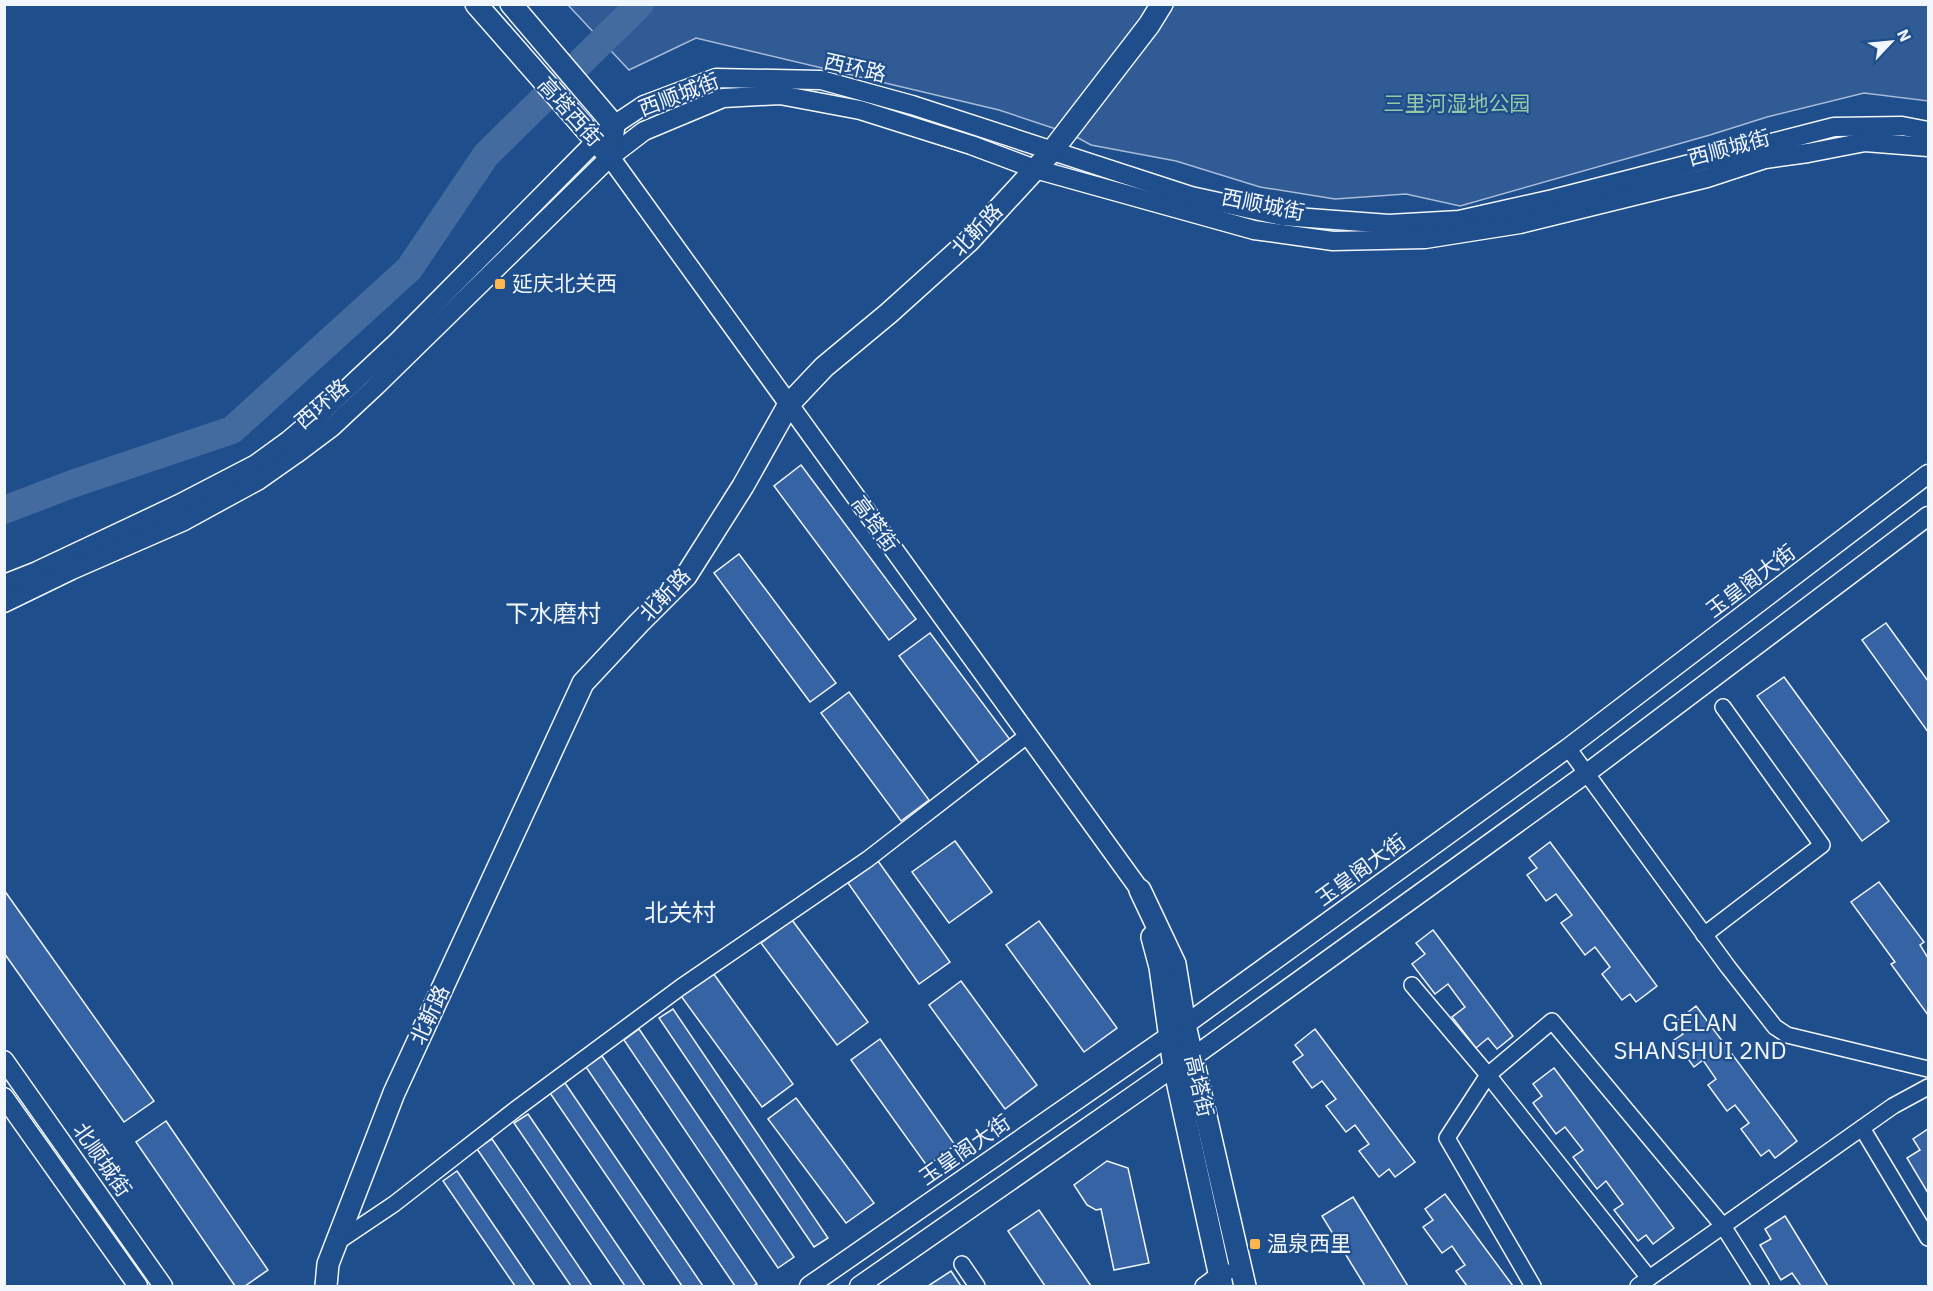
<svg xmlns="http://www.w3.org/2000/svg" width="1933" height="1291" viewBox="0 0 1933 1291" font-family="'IBM Plex Sans','Noto Sans SC',sans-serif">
  <rect width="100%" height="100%" fill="#1f4e8c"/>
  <path fill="#305b95" stroke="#a8bbd7" stroke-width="1.5" d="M568,5H1928V101L1864,93L1767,117L1710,135L1460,206L1406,194L1335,199L1260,187L1176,161L1091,145L1071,134L999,110L696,38L629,70Z"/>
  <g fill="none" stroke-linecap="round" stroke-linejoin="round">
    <path stroke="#446ba0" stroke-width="28" d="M4,510L72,484L232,430L409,269L486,155L640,4"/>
  </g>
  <g fill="#3563a3" stroke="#f2f6ff" stroke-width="1.5">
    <path d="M801,465L916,619L889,640L774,486Z"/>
    <path d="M739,554L836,683L810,702L714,573Z"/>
    <path d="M1886,623L1928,681V732L1862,640Z"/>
    <path d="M930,633L1011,741L980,764L899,656Z"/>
    <path d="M1784,677L1889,821L1862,841L1757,696Z"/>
    <path d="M849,692L929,800L901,821L821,713Z"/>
    <path d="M955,841L992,892L949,923L912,872Z"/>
    <path d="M1550,842L1657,986L1636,1002L1630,994L1622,1000L1602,974L1610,967L1595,947L1585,955L1561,923L1572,915L1556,894L1546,901L1527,875L1537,868L1529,858Z"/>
    <path d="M878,861L950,962L919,984L848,883Z"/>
    <path d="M1879,882L1924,942L1920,945L1928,958V1015L1891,964L1895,962L1851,902Z"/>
    <path d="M4,890L154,1101L124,1122L4,953Z"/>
    <path d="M792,920L868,1022L837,1045L761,943Z"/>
    <path d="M1039,921L1117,1028L1084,1052L1006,945Z"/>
    <path d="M1433,930L1513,1036L1497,1049L1488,1038L1476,1048L1452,1017L1465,1007L1448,984L1435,994L1412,964L1425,954L1416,943Z"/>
    <path d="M713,973L793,1084L762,1107L681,996Z"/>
    <path d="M961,981L1037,1085L1005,1109L929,1005Z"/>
    <path d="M1696,1006L1797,1141L1775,1158L1769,1150L1761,1156L1741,1129L1749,1123L1735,1105L1727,1111L1708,1085L1716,1079L1703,1060L1694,1067L1674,1040L1683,1034L1674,1023Z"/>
    <path d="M673,1009L828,1238L814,1247L659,1018Z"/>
    <path d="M639,1029L794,1257L778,1268L624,1040Z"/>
    <path d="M1315,1029L1415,1162L1395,1177L1389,1169L1379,1177L1359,1151L1369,1144L1355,1125L1346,1132L1326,1106L1336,1099L1322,1081L1312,1088L1293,1062L1303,1055L1295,1045Z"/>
    <path d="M880,1039L955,1145L927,1166L851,1060Z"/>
    <path d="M602,1056L757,1284L753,1286H735L586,1067Z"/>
    <path d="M1554,1068L1674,1228L1653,1244L1646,1235L1638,1241L1614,1210L1623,1204L1606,1181L1597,1189L1573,1157L1583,1150L1565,1127L1556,1134L1533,1103L1542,1096L1533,1084Z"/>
    <path d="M565,1083L703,1286H682L550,1093Z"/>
    <path d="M796,1098L874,1203L846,1223L768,1119Z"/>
    <path d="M528,1114L645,1286H625L514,1123Z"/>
    <path d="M166,1121L268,1270L245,1286H235L136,1142Z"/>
    <path d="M1928,1129V1193L1907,1158L1920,1150L1913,1139Z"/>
    <path d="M492,1139L592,1286H571L477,1149Z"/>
    <path d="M1107,1161L1128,1168L1149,1263L1114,1270L1101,1209L1096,1210L1087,1205L1074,1185Z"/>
    <path d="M457,1171L535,1286H515L443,1181Z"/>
    <path d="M1445,1194L1513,1286H1467L1456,1271L1465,1265L1452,1246L1442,1253L1423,1227L1433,1220L1425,1209Z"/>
    <path d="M1353,1197L1408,1286H1365L1322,1216Z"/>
    <path d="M1039,1210L1091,1286H1045L1008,1231Z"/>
    <path d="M1785,1216L1828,1286H1801L1792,1273L1781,1280L1760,1245L1771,1239L1765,1229Z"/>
    <path d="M951,1271L961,1286H928Z"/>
  </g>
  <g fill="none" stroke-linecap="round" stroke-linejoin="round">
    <g stroke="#f2f6ff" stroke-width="18">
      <g id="minor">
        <path d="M1568,748L1728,967L1775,1027L1787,1035L1928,1069"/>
        <path d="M1704,935L1822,845L1723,707"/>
        <path d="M1412,985L1488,1075L1447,1138L1533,1286"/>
        <path d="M1862,1128L1928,1238"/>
        <path d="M336,1243L394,1204L516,1109L681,987L868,859L1028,735"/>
        <path d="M962,1264L977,1286"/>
        <path d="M1649,1278L1488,1075L1552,1021L1723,1226L1761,1286"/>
        <path d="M1203,1286L1219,1274L1228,1272"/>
        <path d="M1638,1286L1893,1106L1928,1087"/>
      </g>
    </g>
    <g stroke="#f2f6ff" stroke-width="21">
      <g id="tertiary">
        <path d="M610,157L1140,890"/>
        <path d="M4,584L37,571L179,504L256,464L289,440L321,413L397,342L595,142L614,125L644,105L716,78L821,80L912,105L1191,196L1282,216L1389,224L1459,220L1553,199L1834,127L1902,126L1928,131"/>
        <path d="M4,603L72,570L182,522L259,480L296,454L332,427L376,386L610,157L644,131L723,98L780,95L860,110L971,145L1035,169L1254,230L1333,241L1425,239L1520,224L1707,178L1765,159L1808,153L1865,142L1928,147"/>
        <path d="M4,1060L163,1286"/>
        <path d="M4,1097L138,1286"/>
        <path d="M809,1286L1185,1025L1568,748L1928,474"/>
        <path d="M859,1286L1174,1067L1193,1057L1587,773L1928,516"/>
      </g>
    </g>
    <g stroke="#f2f6ff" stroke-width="24">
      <g id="secondary">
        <path d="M476,4L610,157"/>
        <path d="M511,4L614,125L610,157"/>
        <path d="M1140,890L1175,964L1185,1025L1245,1286"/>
        <path d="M1152,937L1160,967L1174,1067L1222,1286"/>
        <path d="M326,1286L328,1264L394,1093L583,683L639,623L686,576L743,486L789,404L824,367L889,313L969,241L1052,151L1149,25L1162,4"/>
      </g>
    </g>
    <use href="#minor" stroke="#1f4e8c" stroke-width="15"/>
    <use href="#tertiary" stroke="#1f4e8c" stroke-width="18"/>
    <use href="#secondary" stroke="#1f4e8c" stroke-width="21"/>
  </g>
  <g fill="#ffb74d" stroke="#1f4e8c" stroke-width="2">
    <rect x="494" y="278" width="12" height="12" rx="3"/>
    <rect x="1249" y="1238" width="12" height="12" rx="3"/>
  </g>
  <g text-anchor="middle" stroke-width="4.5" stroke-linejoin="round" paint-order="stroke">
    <g font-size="21" fill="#f2f6ff" stroke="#1f4e8c">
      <text transform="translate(855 68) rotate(13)" y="7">西环路</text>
      <text transform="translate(679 95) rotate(-21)" y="7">西顺城街</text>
      <text transform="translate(570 112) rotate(48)" y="7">高塔西街</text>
      <text transform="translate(1729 148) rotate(-15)" y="7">西顺城街</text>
      <text transform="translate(1263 205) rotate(11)" y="7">西顺城街</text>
      <text transform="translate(977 230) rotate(-46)" y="7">北靳路</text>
      <text transform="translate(322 404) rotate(-41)" y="7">西环路</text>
      <text transform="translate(875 524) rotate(54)" y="7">高塔街</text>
      <text transform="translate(1751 581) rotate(-37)" y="7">玉皇阁大街</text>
      <text transform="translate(665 595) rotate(-47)" y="7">北靳路</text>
      <text transform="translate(1361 870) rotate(-36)" y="7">玉皇阁大街</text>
      <text transform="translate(430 1015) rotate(-65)" y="7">北靳路</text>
      <text transform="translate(1199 1086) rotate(77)" y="7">高塔街</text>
      <text transform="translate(965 1150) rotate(-35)" y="7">玉皇阁大街</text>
      <text transform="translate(102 1160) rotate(55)" y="7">北顺城街</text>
    </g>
    <g font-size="21" fill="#97c8a6" stroke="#1f4e8c">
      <text x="1457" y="111">三里河湿地公园</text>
    </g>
    <g font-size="21" fill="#f2f6ff" stroke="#1f4e8c" text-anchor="start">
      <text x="512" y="291">延庆北关西</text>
      <text x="1267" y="1251">温泉西里</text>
    </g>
    <g font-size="24" fill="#f2f6ff" stroke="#1f4e8c">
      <text x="553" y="622">下水磨村</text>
      <text x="680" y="921">北关村</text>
      <text x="1700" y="1031">GELAN<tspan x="1700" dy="28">SHANSHUI 2ND</tspan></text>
    </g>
  </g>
  <rect width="1933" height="1291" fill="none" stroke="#f2f6ff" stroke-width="12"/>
  <g transform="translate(1891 42) rotate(64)" stroke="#1f4e8c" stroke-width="4.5" paint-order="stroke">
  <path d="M0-4.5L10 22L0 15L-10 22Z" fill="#f2f6ff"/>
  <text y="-9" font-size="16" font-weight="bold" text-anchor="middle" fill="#f2f6ff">N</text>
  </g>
</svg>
